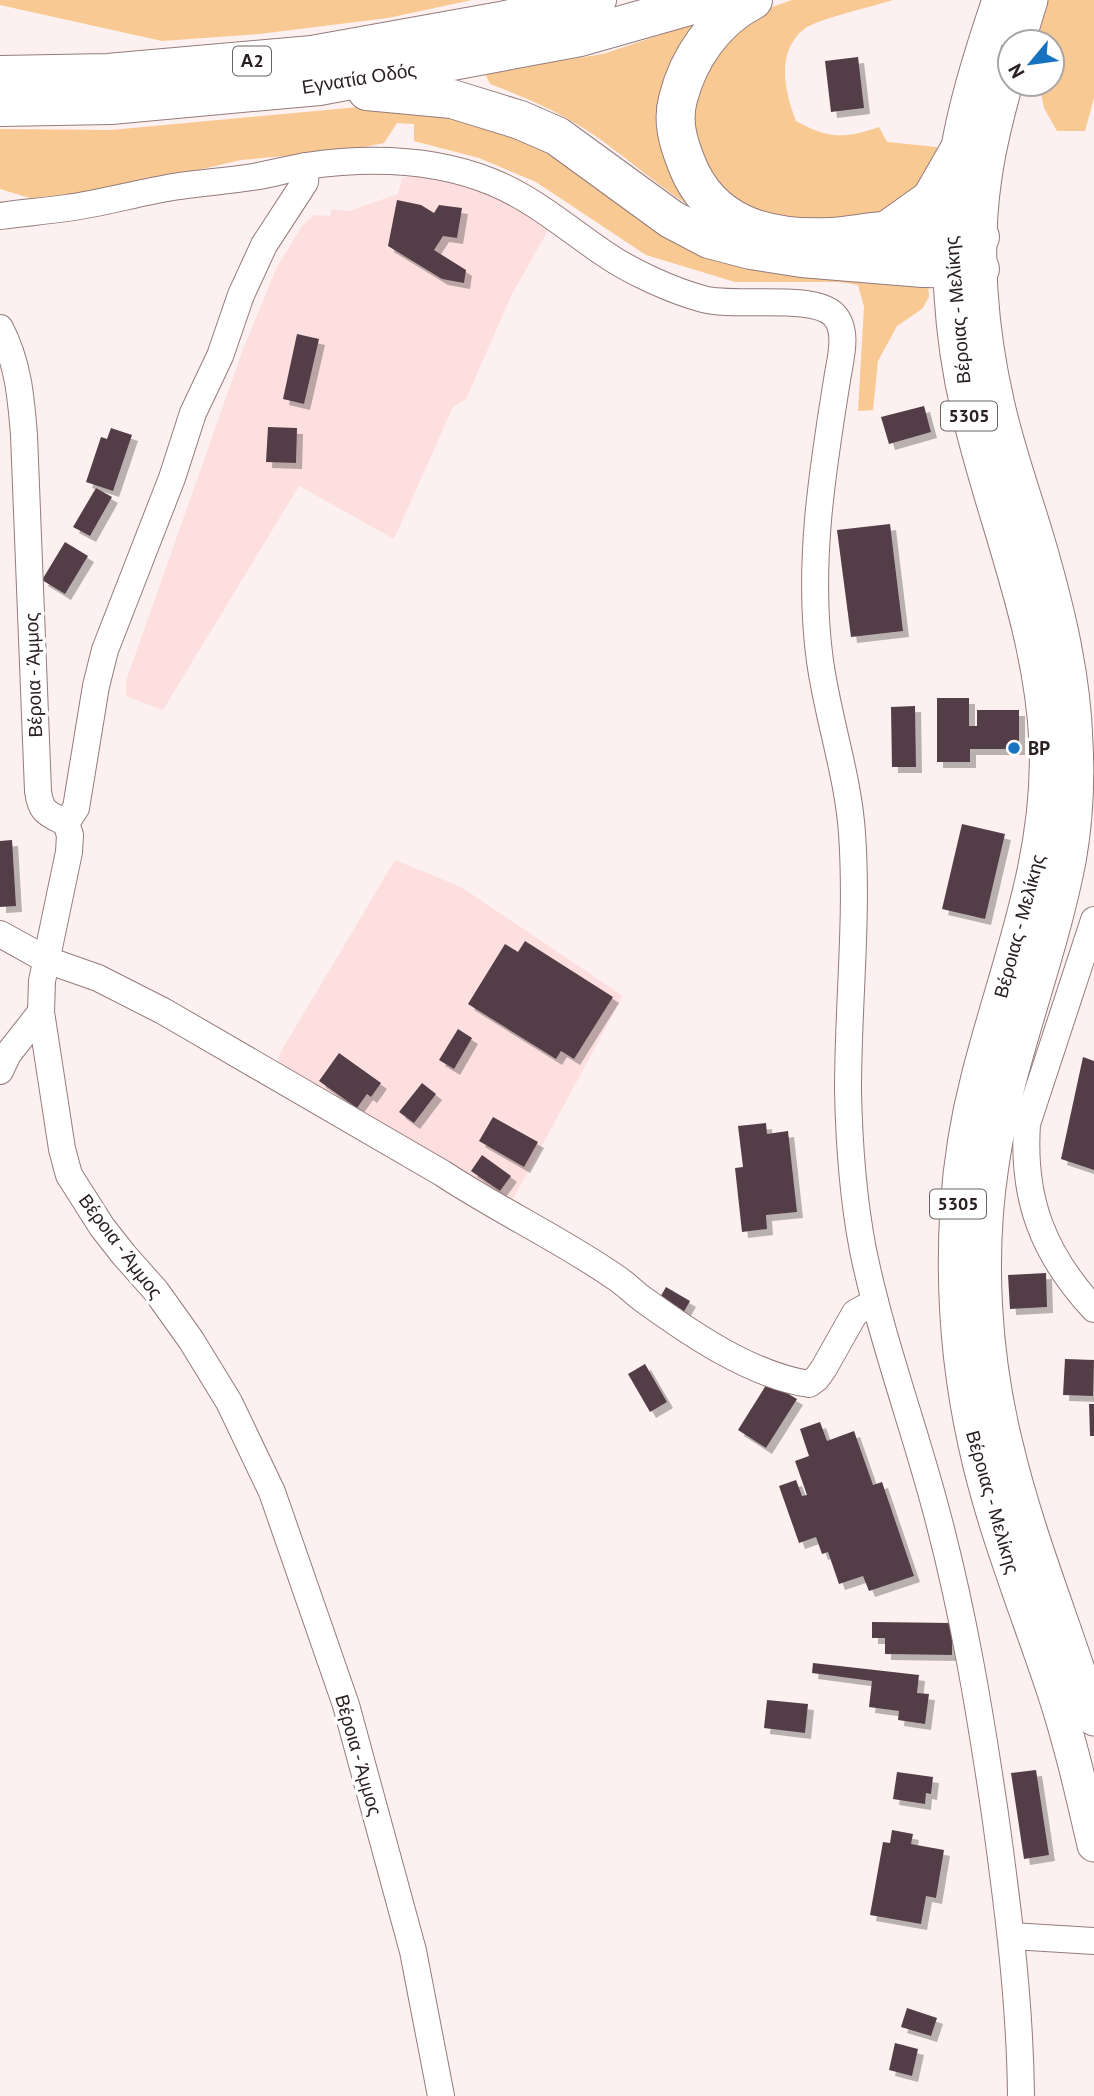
<svg xmlns="http://www.w3.org/2000/svg" width="1094" height="2096" viewBox="0 0 1094 2096" font-family="'PT Sans',sans-serif">
  <defs>
    <filter id="shadow"><feDropShadow dx="6" dy="6" stdDeviation="0" flood-color="#0004"/></filter>
  </defs>
  <rect width="100%" height="100%" fill="#fcf0f0"/>
  <g fill="#fddfdf">
    <path d="M432,173L459,181L508,202L550,227L512,294L466,399L453,407L394,539L299,486L163,710L126,696V681L242,352L276,269L302,226L314,215L330,216L332,209L349,211L398,194L402,178Z"/>
    <path d="M395,860L461,887L623,996L511,1203L277,1068L280,1053Z"/>
  </g>
  <g fill="#f9c993">
    <path d="M0,0H472L388,18L259,34L162,41L0,5Z"/>
    <path d="M792,0H893C875,6 817,19 804,29C775,53 785,92 796,121C829,139 844,139 879,127L887,142L937,147L934,166L917,196L852,224L749,213L716,184L696,143L694,94L711,52L764,10Z"/>
    <path d="M1047,0H1094V98L1085,131H1057L1044,108L1039,84H1052V42H1034Z"/>
    <path d="M690,25L696,29L673,69L695,209C658,187 627,157 591,133C560,112 525,97 490,84L485,73L603,54Z"/>
    <path d="M427,106L519,128L625,201L928,279L929,297L922,309L897,326L878,361L873,410L858,411L864,307L858,285L840,282H735L646,255L536,182L479,158L414,141V124L397,123L384,143L351,150L241,160L107,191L30,198L0,189V129L111,130L359,107Z"/>
  </g>
  <g fill="#533e47" filter="url(#shadow)">
    <path d="M858,57L864,108L831,112L825,61Z"/>
    <path d="M397,200L421,205L434,213L439,205L462,208L457,238L443,236L434,250L466,270L464,283L442,279L388,246Z"/>
    <path d="M297,334L319,339L304,404L283,399Z"/>
    <path d="M924,406L931,432L889,444L881,417Z"/>
    <path d="M268,427L297,428L296,463L266,462Z"/>
    <path d="M111,428L132,435L113,491L86,482L101,437L107,439Z"/>
    <path d="M96,488L112,497L90,536L73,527Z"/>
    <path d="M890,524L903,631L851,637L837,530Z"/>
    <path d="M65,542L88,556L65,594L42,580Z"/>
    <path d="M937,698H969V726H977V710H1019V749H970V762H937Z"/>
    <path d="M915,706L916,767H892L891,707Z"/>
    <path d="M962,824L1005,834L985,919L942,909Z"/>
    <path d="M12,840L16,906L0,907V841Z"/>
    <path d="M525,941L613,997L574,1059L561,1051L556,1059L468,1004L505,944L518,952Z"/>
    <path d="M458,1029L472,1038L454,1069L439,1060Z"/>
    <path d="M339,1053L381,1083L371,1097L367,1094L357,1108L319,1081Z"/>
    <path d="M1083,1057L1094,1061V1170L1061,1159Z"/>
    <path d="M422,1083L436,1094L414,1123L399,1112Z"/>
    <path d="M493,1117L538,1142L524,1167L479,1141Z"/>
    <path d="M766,1123L767,1134L788,1131L797,1212L766,1215L767,1229L742,1232L735,1168L743,1167L738,1126Z"/>
    <path d="M482,1155L511,1176L500,1191L471,1171Z"/>
    <path d="M1046,1273L1047,1307L1010,1309L1008,1275Z"/>
    <path d="M666,1287L690,1301L682,1315L658,1301Z"/>
    <path d="M1065,1359L1094,1360L1093,1396L1063,1395Z"/>
    <path d="M645,1364L667,1402L650,1412L628,1374Z"/>
    <path d="M768,1382L797,1399L766,1448L738,1430Z"/>
    <path d="M1089,1404H1094V1436H1090Z"/>
    <path d="M820,1422L827,1441L854,1431L873,1485L882,1482L914,1576L869,1591L863,1576L839,1584L828,1552L822,1554L816,1537L799,1543L779,1486L796,1480L802,1496L807,1495L795,1461L809,1456L800,1429Z"/>
    <path d="M872,1622L952,1623V1655L885,1654V1638H872Z"/>
    <path d="M813,1663L919,1675L917,1693L929,1694L925,1724L898,1720L899,1711L869,1707L872,1681L812,1673Z"/>
    <path d="M767,1700L808,1704L805,1733L764,1728Z"/>
    <path d="M1036,1770L1049,1855L1024,1859L1011,1773Z"/>
    <path d="M897,1772L933,1777L931,1794L926,1793L925,1804L893,1799Z"/>
    <path d="M892,1830L913,1834L911,1844L944,1850L936,1898L926,1896L921,1924L870,1915L883,1842L890,1843Z"/>
    <path d="M907,2008L937,2018L931,2036L901,2027Z"/>
    <path d="M895,2043L918,2049L912,2076L889,2070Z"/>
  </g>
  <g fill="none" stroke-linecap="round" stroke-linejoin="round">
    <g stroke="#957b7b" stroke-width="28">
      <g id="minor">
        <path d="M0,216C22,213 45,211 67,208C103,203 137,193 173,187C199,183 226,181 253,177C271,174 288,169 306,166C368,157 433,158 492,182C534,199 568,229 605,254C631,272 673,291 703,299C735,308 813,293 834,315C849,331 840,360 837,380C822,473 807,567 820,661C828,719 848,775 852,833C858,919 848,1004 848,1090C849,1143 853,1198 863,1250C881,1338 913,1423 936,1510C963,1610 980,1712 995,1814C1008,1908 1020,2001 1021,2096"/>
        <path d="M0,328C18,362 21,397 24,435L38,791C41,813 47,813 66,823L70,835L69,852L42,981L41,1012L62,1149L69,1175L102,1227L124,1255L156,1291L191,1340L229,1402L272,1492L346,1705L413,1951L441,2096"/>
        <path d="M66,823L76,808L96,686L105,650L172,478L193,413L220,356L241,295L264,245L305,182L306,166"/>
        <path d="M1094,920L1027,1124C1022,1199 1043,1254 1094,1309"/>
        <path d="M0,934L47,960L98,978L163,1011L442,1173C498,1210 560,1239 615,1277C626,1284 634,1293 644,1300C691,1334 751,1375 809,1384L817,1378L824,1368L855,1313L875,1302"/>
        <path d="M0,1071L8,1054L41,1012"/>
        <path d="M1012,1936L1094,1941"/>
      </g>
    </g>
    <g stroke="#957b7b" stroke-width="35">
      <g id="major">
        <path d="M999,0C981,53 960,119 954,175C945,252 950,335 968,411C994,522 1041,628 1046,743C1051,860 1006,966 978,1077C967,1119 960,1164 957,1208C952,1288 958,1367 975,1444C993,1528 1026,1608 1053,1689C1070,1740 1082,1793 1094,1845"/>
        <path d="M1018,42L1031,0"/>
        <path d="M1010,69C1000,104 990,141 985,177C974,251 981,332 998,405C1009,454 1027,502 1041,551C1059,614 1074,677 1076,743C1078,782 1076,822 1069,861C1049,964 1007,1061 992,1165C978,1256 984,1355 1006,1444C1028,1538 1066,1627 1094,1719"/>
      </g>
    </g>
    <g stroke="#957b7b" stroke-width="40">
      <g id="highway">
        <path d="M753,0C714,20 688,59 678,99C672,121 678,142 686,162C710,226 769,240 831,237C849,236 866,232 884,231C905,230 927,236 948,237C959,238 970,237 980,237"/>
        <path d="M0,75L108,73L312,55L501,21L597,0"/>
        <path d="M367,91L452,99L520,120L557,136L671,219L709,239L751,250L802,258L923,268L980,269"/>
        <path d="M0,107L111,105L319,86L580,37L710,0"/>
        <path d="M886,231L931,199L958,152"/>
      </g>
    </g>
    <use href="#minor" stroke="#fff" stroke-width="26"/>
    <use href="#major" stroke="#fff" stroke-width="33"/>
    <use href="#highway" stroke="#fff" stroke-width="38"/>
  </g>
  <circle fill="#1773c0" stroke="#fff" stroke-width="2.5" cx="1014" cy="748" r="7"/>
  <g text-anchor="middle" stroke-width="7" stroke-linejoin="round" paint-order="stroke">
    <g fill="#fff" stroke="#6a6363" stroke-width="2">
      <rect x="233" y="46.5" width="38" height="29" rx="5"/>
      <rect x="941" y="401.5" width="56" height="29" rx="5"/>
      <rect x="930" y="1189.5" width="56" height="29" rx="5"/>
    </g>
    <g font-size="18" font-weight="bold" fill="#2a2020">
      <text x="252" y="67">Α2</text>
      <text x="969" y="422">5305</text>
      <text x="958" y="1210">5305</text>
    </g>
    <g font-size="19" fill="#2a2020" stroke="#fff">
      <text transform="translate(359 78) rotate(-9)" y="7">Εγνατία Οδός</text>
      <text transform="translate(957 310) rotate(-95)" y="7">Βέροιας - Μελίκης</text>
      <text transform="translate(33 675) rotate(-92)" y="7">Βέροια - Άμμος</text>
      <text transform="translate(1019 926) rotate(-75)" y="7">Βέροιας - Μελίκης</text>
      <text transform="translate(121 1246) rotate(53)" y="7">Βέροια - Άμμος</text>
      <text transform="translate(993 1502) rotate(74)" y="7">Βέροιας - Μελίκης</text>
      <text transform="translate(359 1755) rotate(74)" y="7">Βέροια - Άμμος</text>
    </g>
    <g font-size="19" font-weight="bold" fill="#2a2020" stroke="#fff" text-anchor="start">
      <text x="1028" y="755">BP</text>
    </g>
  </g>
  <g transform="translate(1031 63) rotate(241)"><circle r="33" fill="#ffffff" stroke="#aaa6a6" stroke-width="2"/>
  <path d="M0-5L12 26L0 18L-12 26Z" fill="#1773c0"/>
  <text y="-10" font-size="19" font-weight="bold" text-anchor="middle" fill="#2a2020">N</text>
  </g>
</svg>
